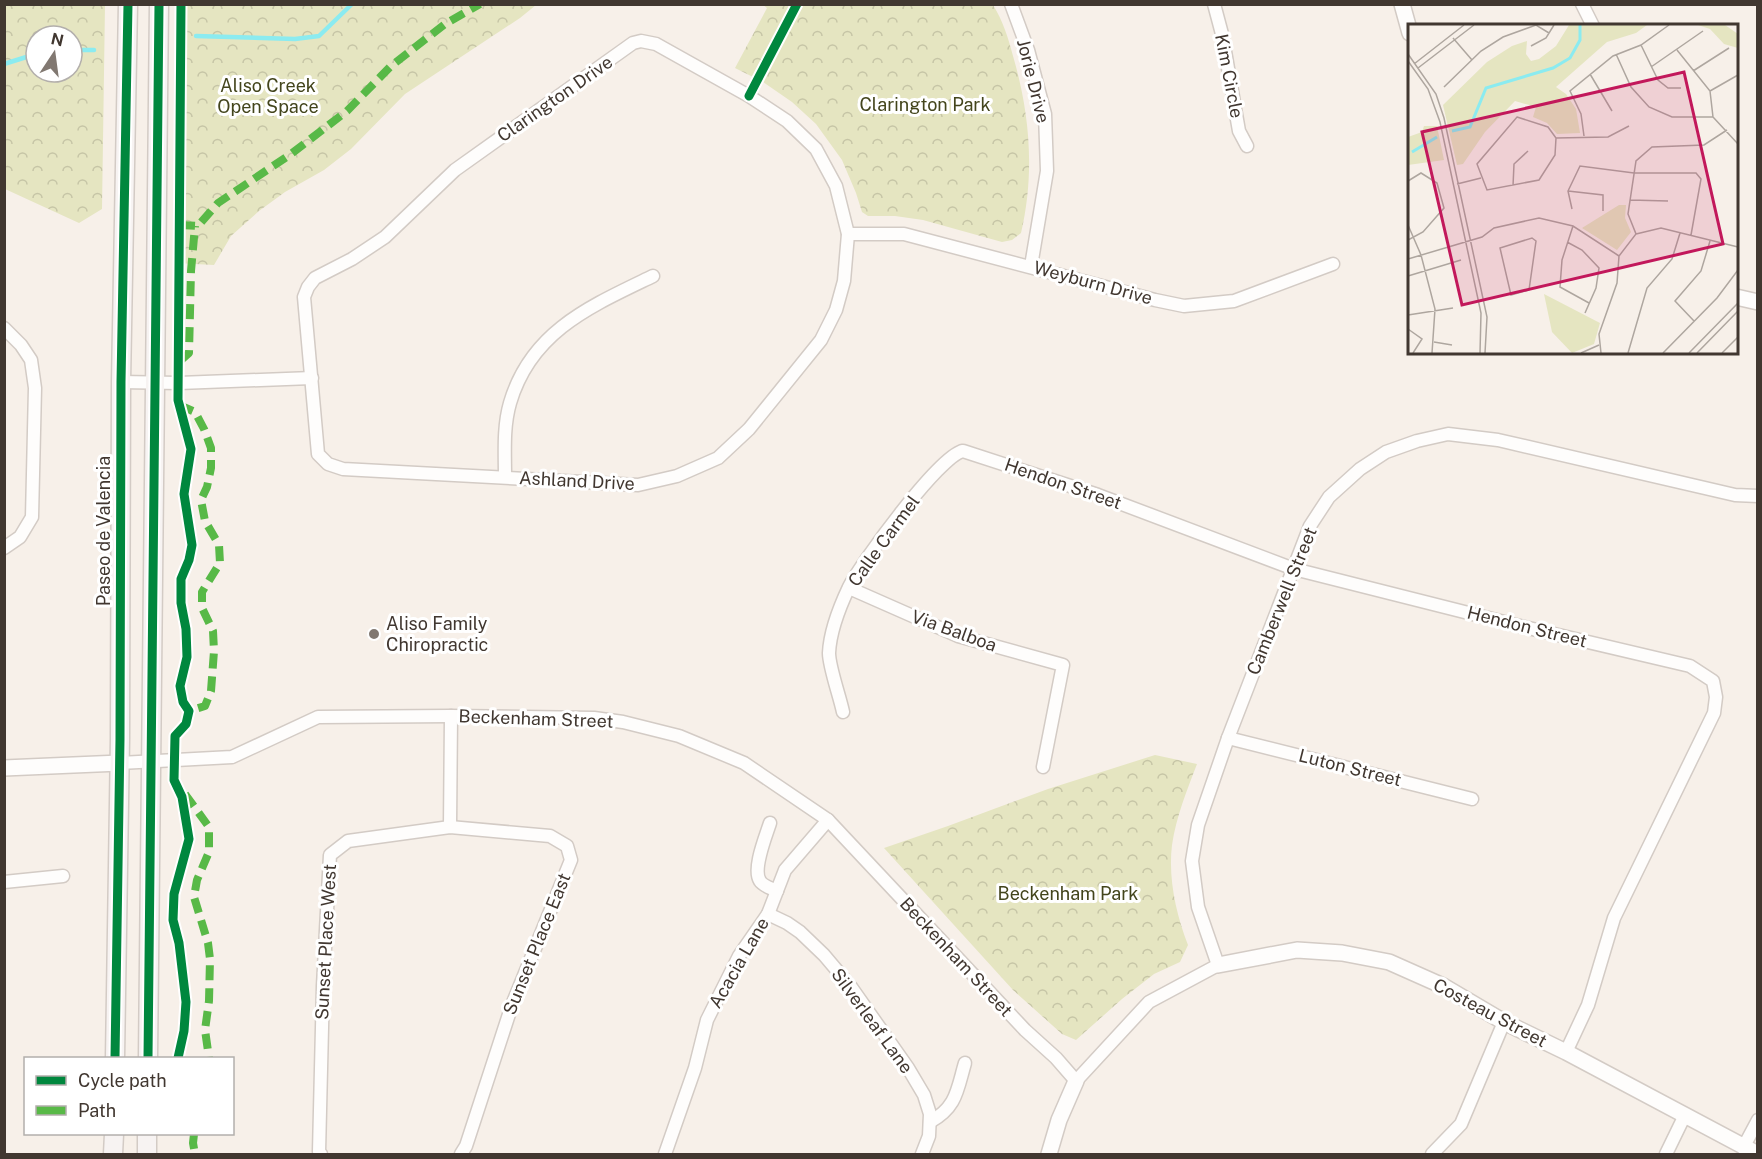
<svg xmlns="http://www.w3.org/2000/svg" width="1762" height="1159" viewBox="0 0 1762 1159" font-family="'Public Sans',sans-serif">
  <defs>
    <pattern id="park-crowns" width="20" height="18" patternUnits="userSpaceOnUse" patternTransform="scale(1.5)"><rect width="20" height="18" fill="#e5e5c1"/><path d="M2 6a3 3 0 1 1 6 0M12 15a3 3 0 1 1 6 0" fill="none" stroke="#c6c5a6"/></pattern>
  </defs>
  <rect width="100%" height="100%" fill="#f7f0e9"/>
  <g fill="url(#park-crowns)" fill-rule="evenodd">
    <path d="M5,4L105,5L102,209L79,223L5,189ZM36,36H72V72H36Z"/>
    <path d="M179,5V4L536,5L520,18L405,94L351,149L324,170L285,192L259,211L231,236L214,265L176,263Z"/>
    <path d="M763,5H993C1003,21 1008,37 1013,56C1030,114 1035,173 1021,233L1012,240L1002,242L923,220L895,216H868L862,212L856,193L842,160L816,124L792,102L763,82L735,68L767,8Z"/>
    <path d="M1155,755L1197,764C1187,790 1176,817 1172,845C1168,878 1176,914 1188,945L1180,962L1154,974L1122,999L1076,1040L1062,1034L1013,990L884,848L948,826L1048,789Z"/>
  </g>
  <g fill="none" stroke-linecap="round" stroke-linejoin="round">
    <g stroke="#8bebf0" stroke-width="4.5">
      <path d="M196,36L295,39L319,36L352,4"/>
      <path d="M72,50H94"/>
      <path d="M4,64L36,54"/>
    </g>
    <g stroke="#d3cbc5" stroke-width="15">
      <g id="minor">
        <path d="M1011,4L1028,50L1045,114L1047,171L1031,266"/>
        <path d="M1214,4L1222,34L1239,131L1247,146"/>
        <path d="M1582,4L1593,26"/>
        <path d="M641,41L656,44L749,96L787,121L816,149L836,186L848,234L844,281L836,310L821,340L749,429L718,458L677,476L638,485L343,469L328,464L318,454L304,297L308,287L315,278L352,259L385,237L455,170L633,43Z"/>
        <path d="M848,234H904L1155,300L1184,306L1234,301L1333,264"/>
        <path d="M4,328L21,345L31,360L35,388L32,517L20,537L4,548"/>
        <path d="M121,382L179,383L312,378"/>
        <path d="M505,477C505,453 503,427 510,403C531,331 591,306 653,276"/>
        <path d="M849,588L958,636L1063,665L1043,767"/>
        <path d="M843,712C840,697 829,667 829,653C830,632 840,606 849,587C861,563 940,455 963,451L1098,495L1294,569L1520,626L1690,666L1713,681L1716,697L1714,713L1614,918L1588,1005L1566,1052"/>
        <path d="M1228,738L1472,799"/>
        <path d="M120,763L232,757L318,717L451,716L594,718L623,722L679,736L744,763L828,820L1025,1030L1056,1058L1076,1081L1149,1002L1218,965L1198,907L1192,861L1198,825L1228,738L1310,526L1329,497L1360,469L1386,452L1417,441L1448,434L1498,440L1735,495L1758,496"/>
        <path d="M770,823C766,836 752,869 760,881C763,886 771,888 777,891"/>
        <path d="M450,827L451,716"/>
        <path d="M4,882L63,876"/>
        <path d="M768,914L787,923L800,932L824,955L851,987L908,1068L924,1095L930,1114L929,1136L922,1154"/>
        <path d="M930,1122C957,1107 957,1090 965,1063"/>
        <path d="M1743,1148L1758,1120"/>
        <path d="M321,1154L319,1152L323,986L330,855L348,841L450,827L550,836L567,846L571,860L512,1005L466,1146L461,1154"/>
        <path d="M665,1154L695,1068L707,1020L739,956L768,914L785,870L828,820"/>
        <path d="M1432,1154L1461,1124L1504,1022"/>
        <path d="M1666,1154L1684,1117"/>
      </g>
    </g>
    <g stroke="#d3cbc5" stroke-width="18">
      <g id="tertiary">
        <path d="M1402,4L1410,33"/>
        <path d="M1736,297L1758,302"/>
        <path d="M4,768L120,763"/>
        <path d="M1218,965L1297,950L1342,953L1389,962L1443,986L1504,1022L1566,1052L1758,1154"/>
        <path d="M1049,1154L1059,1120L1076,1081"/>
      </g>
    </g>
    <g stroke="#d3cbc5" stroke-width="21">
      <g id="secondary">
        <path d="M115,1058L120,739L121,382L128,4"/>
        <path d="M148,1058L159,4"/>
        <path d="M113,1154L114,1134"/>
        <path d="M147,1154V1134"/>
      </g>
    </g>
    <use href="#minor" stroke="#fefdfc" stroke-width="12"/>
    <use href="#tertiary" stroke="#fefdfc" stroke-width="15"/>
    <use href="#secondary" stroke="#f7f3f2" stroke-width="18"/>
    <g stroke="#58b947" stroke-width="8" stroke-dasharray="15 8" stroke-linecap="butt">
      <path d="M180,225L198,226L218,203L291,154L347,111L391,66L445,24L480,4"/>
      <path d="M180,361L189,353L191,271L195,226"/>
      <path d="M179,405L195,412L204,429L211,448V468L207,487L201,500L205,521L219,545L220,563L202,592V608L213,631L214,651L211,691L205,706L189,711"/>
      <path d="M185,794L209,827V852L197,880L194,897L208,943L210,959L209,1001L205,1030L209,1058"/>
      <path d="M194,1134L193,1143L195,1154"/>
    </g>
    <g stroke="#fff" stroke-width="13">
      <g id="cycleway">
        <path d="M749,96L797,4"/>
        <path d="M115,1058L120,739L121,382L128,4"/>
        <path d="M148,1058L159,4"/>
        <path d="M178,1058L184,1031L186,1002L179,943L173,920L174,894L189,839L182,797L174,780L175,736L186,724L189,711L183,702L180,686L187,657L186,629L181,603V579L189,560L192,545L184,494L191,449L178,400L181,4"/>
      </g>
    </g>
    <use href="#cycleway" stroke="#00873e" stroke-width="9"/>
  </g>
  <circle fill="#817871" stroke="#fff" stroke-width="2" cx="374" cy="634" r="6"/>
  <g text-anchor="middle" stroke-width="6" stroke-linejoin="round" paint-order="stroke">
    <g font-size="18" fill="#413730" stroke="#fff">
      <text transform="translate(1229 76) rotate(79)" y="6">Kim Circle</text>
      <text transform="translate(1033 81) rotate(76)" y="6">Jorie Drive</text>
      <text transform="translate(555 99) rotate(-35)" y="6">Clarington Drive</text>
      <text transform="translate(1093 283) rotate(15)" y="6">Weyburn Drive</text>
      <text transform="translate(577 481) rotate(3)" y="6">Ashland Drive</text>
      <text transform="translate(1063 484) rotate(19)" y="6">Hendon Street</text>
      <text transform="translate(104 531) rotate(-90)" y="6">Paseo de Valencia</text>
      <text transform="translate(884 541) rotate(-54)" y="6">Calle Carmel</text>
      <text transform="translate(1282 601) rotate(-68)" y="6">Camberwell Street</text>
      <text transform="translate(1527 627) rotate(14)" y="6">Hendon Street</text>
      <text transform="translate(954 631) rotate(20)" y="6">Via Balboa</text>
      <text transform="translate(536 719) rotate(2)" y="6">Beckenham Street</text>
      <text transform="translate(1350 768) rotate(14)" y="6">Luton Street</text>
      <text transform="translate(326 942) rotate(-87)" y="6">Sunset Place West</text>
      <text transform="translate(537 944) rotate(-68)" y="6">Sunset Place East</text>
      <text transform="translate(956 957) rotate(47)" y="6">Beckenham Street</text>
      <text transform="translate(739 963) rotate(-60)" y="6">Acacia Lane</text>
      <text transform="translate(1490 1013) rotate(28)" y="6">Costeau Street</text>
      <text transform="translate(872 1021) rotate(54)" y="6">Silverleaf Lane</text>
    </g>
    <g font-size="18" fill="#43451c" stroke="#fff">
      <text x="268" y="92">Aliso Creek<tspan x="268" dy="21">Open Space</tspan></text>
      <text x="925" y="111">Clarington Park</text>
      <text x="1068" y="900">Beckenham Park</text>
    </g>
    <g font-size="18" fill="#413730" stroke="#fff" text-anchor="start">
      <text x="386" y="630">Aliso Family<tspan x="386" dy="21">Chiropractic</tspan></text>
    </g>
  </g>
  <g transform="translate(1408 24)">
    <rect width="330" height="330" fill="#f7f0e9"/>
    <path d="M161,1H239L228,9L199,18L148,63L158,70L168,85L172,109L149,110L139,99L125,93L128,83L107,77L77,108L55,140L49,141L35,81L79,38L104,22L119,17L118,30L123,37L131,35L148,22ZM290,1H317L330,10V24L316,20L302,5ZM16,102H29L36,136L0,141V113L14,108ZM211,181H218L217,194L223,208L209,226L174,204ZM136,270L192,299L186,320L164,329L144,308Z" fill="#e5e5c1"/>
    <path fill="none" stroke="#8bebf0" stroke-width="3" d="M44,107L62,103L78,64L145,44L162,34L172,16V1M4,128L29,113"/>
    <path fill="none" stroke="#aea69f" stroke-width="1.5" d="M45,14L64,36M233,21L250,56L260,64H273M123,22L138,14L146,1M269,26L302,67L305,93M0,30L28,70L36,94L79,293L77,329M208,30L223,63L241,83L264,93H305L330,120M0,37L20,65L32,98L73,289L72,329M6,40L56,1M243,43L295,7M10,44L66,1M285,47L321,24M182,50L204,87M36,63L73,27L95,13L128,1L141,9M302,67L330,51M109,93L140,103L148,114L147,131L131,156L79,166L69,140ZM176,112L173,90L162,67L205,32L233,21L261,1M148,114L200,113L221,102M0,157L13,149L29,159L36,184L15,208L0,216M49,160L73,154M105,162L106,140L120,127M160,167L195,171V187M222,176L260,177M164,185L160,167L172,142L226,149H288L293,155L283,211M0,201L13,231L27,285L24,329M165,202L154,236L152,263L181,279M228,210L253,204L330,223M124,214L128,217L121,266L103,271L92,224ZM159,218L174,226L191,244L188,264L177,289M0,235L74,213L86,204L131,194L165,202L211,232M0,252L53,236M0,291L45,284M286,297L267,277L293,247L302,217M0,305L14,315L5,329M26,318L44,321M173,329L191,321M193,329L191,310L209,259L211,232L228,210L220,190L228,137L244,123L296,121L319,106M220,329L239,264L264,235L272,209M255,329L309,274L330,246M281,329L330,279M289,329L330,287M314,329L330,313"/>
    <path fill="#c2185b" fill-opacity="0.15" stroke="#c2185b" stroke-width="3" d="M276,48L315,220L54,281L14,108Z"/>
    <rect width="330" height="330" fill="none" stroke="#413730" stroke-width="3"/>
  </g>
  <rect width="1762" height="1159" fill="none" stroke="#413730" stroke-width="12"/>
  <rect x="24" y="1057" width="210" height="78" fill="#ffffff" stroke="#b3afac" stroke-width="1.5"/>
  <rect x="36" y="1076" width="30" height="9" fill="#00873e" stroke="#b3afac" stroke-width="1.5"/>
  <text x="78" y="1087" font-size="18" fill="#413730">Cycle path</text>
  <rect x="36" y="1106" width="30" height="9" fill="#58b947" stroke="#b3afac" stroke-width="1.5"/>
  <text x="78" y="1117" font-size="18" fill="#413730">Path</text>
  <g transform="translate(54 54) rotate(13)"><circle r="28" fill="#ffffff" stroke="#b3afac" stroke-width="1.5"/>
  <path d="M0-4.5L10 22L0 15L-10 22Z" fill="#817871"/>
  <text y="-9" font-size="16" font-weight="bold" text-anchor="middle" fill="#413730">N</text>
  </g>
</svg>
